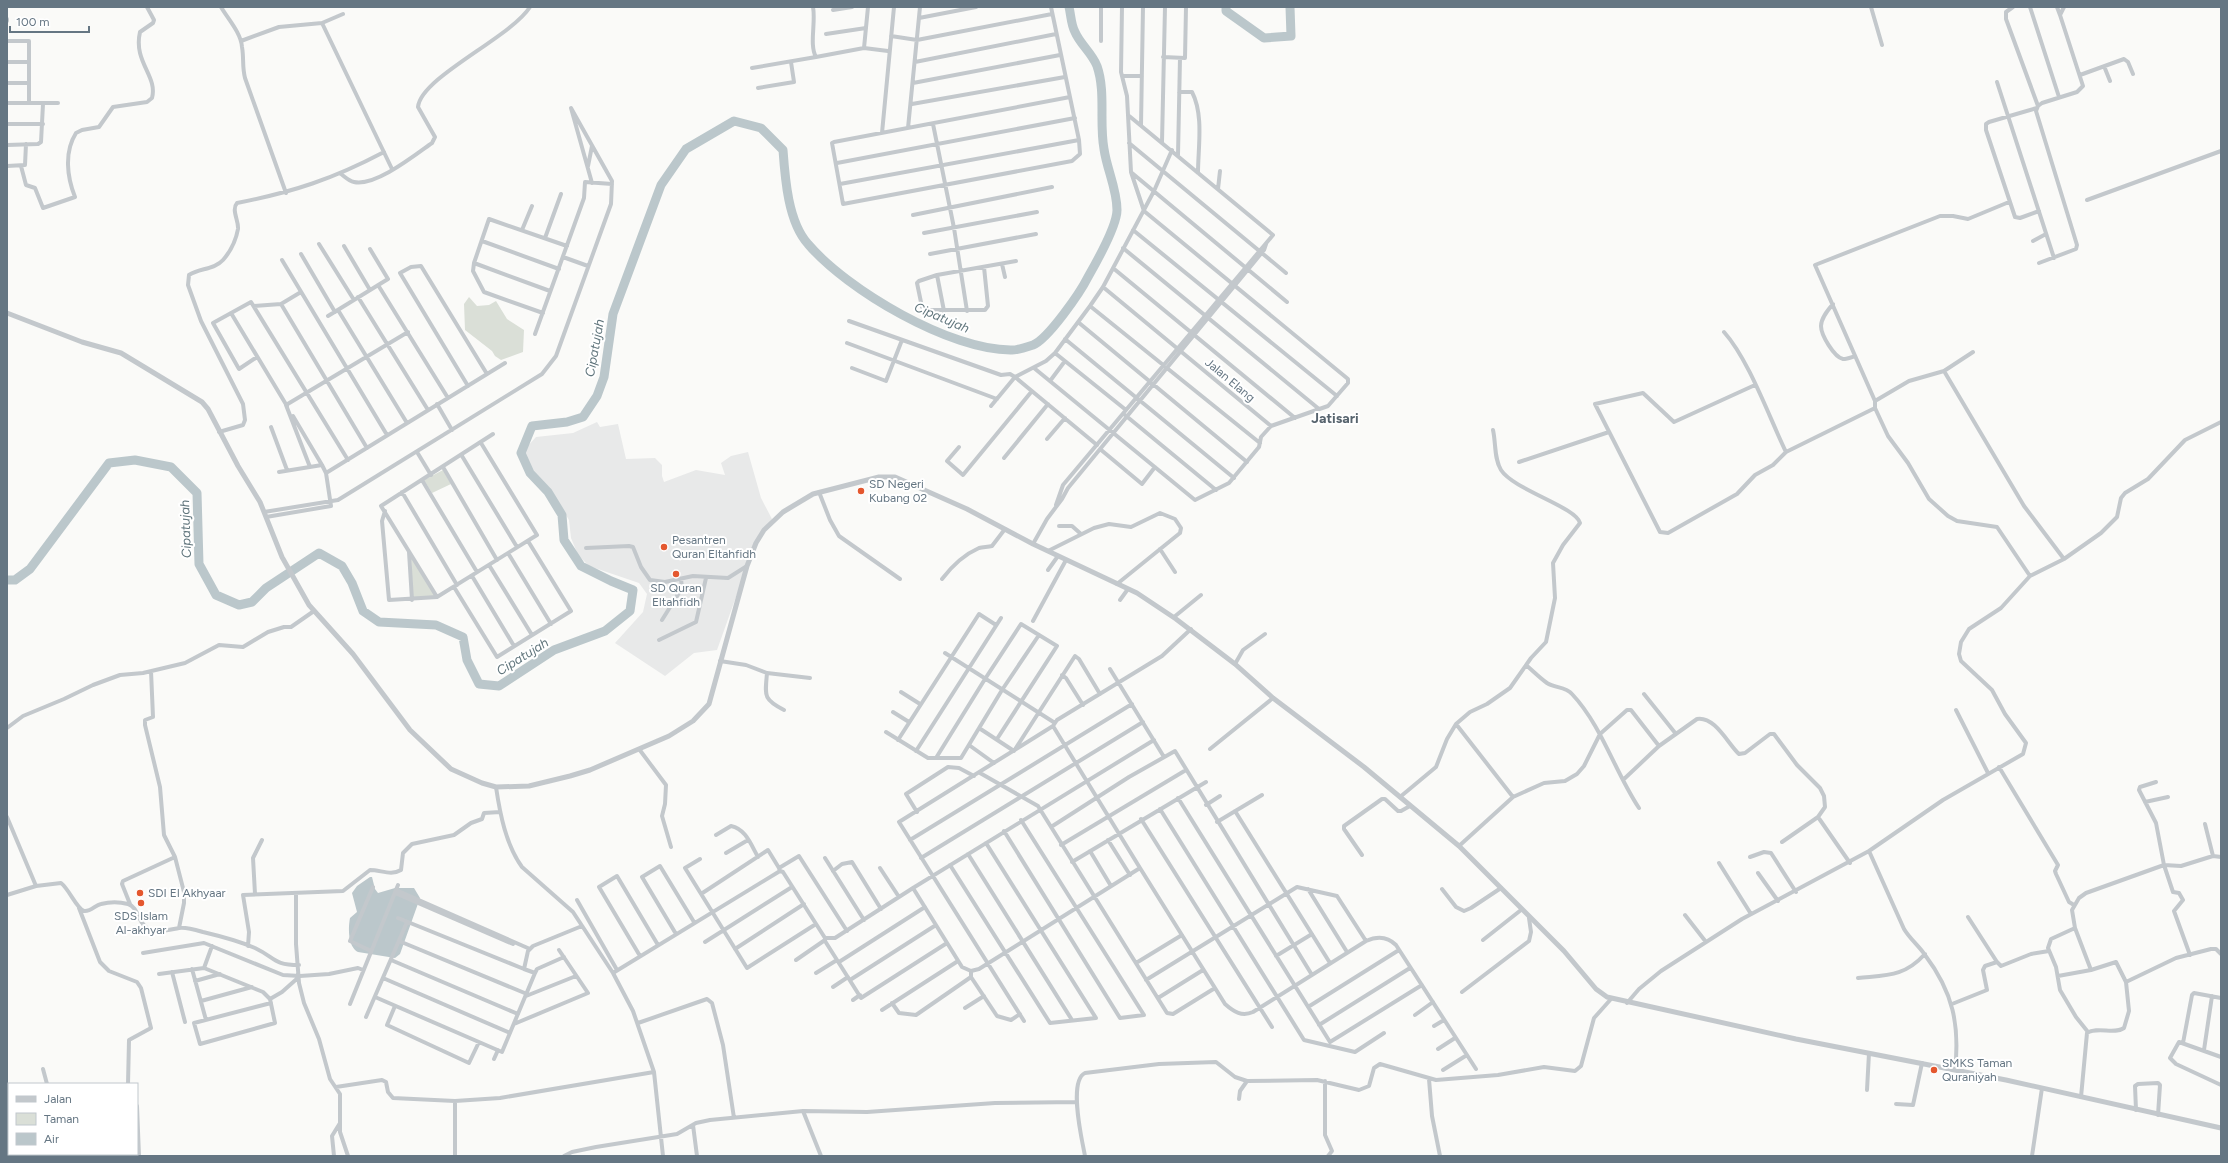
<svg xmlns="http://www.w3.org/2000/svg" width="2228" height="1163" font-family="Figtree,sans-serif">
<rect width="100%" height="100%" fill="#fafaf8"/>
<path fill="#e8e9e9" d="M 597,422 L 600,427 L 618,424 L 626,459 L 655,458 L 662,465 L 662,476 L 664,482 L 696,470 L 725,475 L 721,463 L 731,456 L 748,452 L 761,498 L 772,519 L 757,538 L 717,650 L 694,653 L 665,676 L 615,643 L 643,612 L 647,594 L 639,583 L 589,566 L 578,555 L 571,538 L 569,520 L 549,487 L 528,470 L 525,462 L 526,448 L 536,437 L 573,433 Z"/>
<path fill="#dadfd7" d="M 469,297 L 477,306 L 489,305 L 496,301 L 507,319 L 524,330 L 523,352 L 501,360 L 495,356 L 492,351 L 465,330 L 464,304 Z
M 443,470 L 451,484 L 432,493 L 424,480 Z
M 411,556 L 436,596 L 413,599 Z"/>
<path fill="#bbc7cb" d="M 370,877 L 372,877 L 375,889 L 378,893 L 395,888 L 414,888 L 420,898 L 400,954 L 395,958 L 358,952 C 348,947 348,928 350,918 L 357,912 L 352,893 L 357,886 Z"/>
<g fill="none" stroke-linecap="round" stroke-linejoin="round">
<path stroke="#bbc7cb" stroke-width="9" d="M 1226,7 L 1226,11 L 1264,38 L 1291,36 L 1290,7
M 7,580 L 15,580 L 30,569 L 109,463 L 135,460 L 171,467 L 197,493 L 199,564 L 216,595 L 239,605 L 252,602 L 266,588 L 319,553 L 342,566 L 352,583 L 363,611 L 379,622 L 436,625 L 463,637 L 467,660 L 479,684 L 499,686 L 554,650 L 605,631 L 630,611 L 633,590 L 611,581 L 581,566 L 564,540 L 562,515 L 548,492 L 530,473 L 521,453 L 532,426 L 567,422 L 583,417 L 597,396 L 604,377 L 613,314 L 661,185 L 686,149 L 734,121 L 761,128 L 783,150 C 785,178 788,222 808,244 C 847,290 951,351 1012,350 C 1018,350 1027,347 1033,345 C 1048,339 1080,293 1088,277 C 1096,263 1117,225 1117,210 C 1117,189 1107,170 1104,149 C 1099,122 1106,92 1097,66 C 1092,53 1080,44 1075,32 C 1071,25 1071,15 1069,7"/>
<path stroke="#c3c8cc" stroke-width="4" d="M 221,7 C 228,19 241,33 242,47 C 244,58 242,66 245,78 L 286,193
M 813,7 C 816,22 809,45 816,57 L 864,48 L 888,51
M 1051,7 L 1079,140 L 1080,154 L 1072,161 L 843,204 L 832,143 L 834,142 L 1070,97
M 1871,7 L 1882,45
M 2013,7 L 2006,12 L 2006,19 L 2038,106
M 2030,7 L 2059,97
M 2057,7 L 2060,15
M 833,10 L 852,7
M 919,18 L 976,7
M 7,19 L 7,21
M 322,23 L 392,169
M 826,34 L 866,28
M 891,36 L 917,40 L 1052,14
M 7,41 L 29,41 L 29,103
M 241,41 L 279,27 L 322,23 L 343,14
M 1101,41 L 1101,7
M 864,48 L 868,7
M 1163,57 L 1185,58 L 1186,7
M 7,62 L 29,62
M 915,62 L 1056,34
M 2104,66 L 2110,81
M 752,68 L 816,57
M 2080,75 L 2124,59 L 2128,62 L 2133,74
M 1122,76 L 1142,76
M 1997,82 L 2054,258
M 7,83 L 29,83
M 913,83 L 1060,55
M 758,88 L 794,82 L 791,62
M 1179,92 L 1192,92 C 1204,115 1198,148 1198,173
M 7,103 L 58,103
M 912,104 L 1065,77
M 2037,108 L 1989,122 L 1986,124 L 1986,130 L 2015,217 L 2020,218 L 2039,211
M 7,124 L 43,124
M 933,124 L 954,228 L 967,311
M 1141,125 L 1143,7
M 908,128 L 920,7
M 882,133 L 894,7
M 1162,142 L 1165,7
M 1129,143 L 1286,273
M 7,145 L 38,144 L 41,142 L 43,104
M 1178,155 L 1180,58
M 837,163 L 1075,118
M 7,166 L 25,165 L 26,144
M 21,166 L 26,185 L 35,188 L 43,208 L 75,197 C 67,177 64,152 76,133 L 82,130 L 99,127 L 113,107 L 147,102 L 152,98 C 158,76 133,62 140,32 L 153,23 L 154,20 L 147,7
M 588,166 L 592,146
M 1132,173 L 1287,302
M 341,174 C 345,177 349,181 354,182 C 375,187 415,155 432,143 L 435,137 L 418,107 C 421,77 510,38 530,7
M 840,184 L 1079,140
M 1218,189 L 1220,171
M 2087,200 L 2221,151
M 2009,202 L 1968,219 L 1953,216 L 1940,216 L 1815,265 L 1875,401 L 1875,408 L 1888,436 L 1908,463 L 1929,499 L 1948,516 L 1957,521 L 1997,527 L 2030,576
M 913,215 L 1052,187
M 522,230 L 532,206
M 1133,230 L 1337,396
M 924,233 L 1037,212
M 545,238 L 561,194
M 482,241 L 559,269
M 2033,241 L 2046,234
M 319,244 L 354,300
M 344,246 L 370,290
M 1123,248 L 1319,409
M 301,254 L 335,312
M 930,254 L 1036,234
M 563,257 L 588,266
M 282,260 L 387,435
M 474,263 L 550,291
M 2039,263 L 2076,249 L 2077,245 L 2036,111 L 2038,106 L 2042,103 L 2077,92 L 2083,86 L 2060,15 L 2064,7
M 1002,264 L 1005,277
M 1113,268 L 1295,418
M 937,275 L 919,281 L 917,283 L 922,307 L 924,310 L 985,310 L 988,306 L 984,267
M 378,285 L 448,398
M 1103,287 L 1271,426
M 358,297 L 428,410
M 281,304 L 367,448
M 1833,304 C 1828,310 1821,318 1821,326 C 1821,335 1834,357 1843,359 C 1847,359 1852,357 1855,356
M 254,306 L 281,304 L 301,292
M 1090,306 L 1260,443
M 338,310 L 407,423
M 944,311 L 937,275 L 1016,261
M 231,313 L 287,406
M 543,313 L 484,292 L 473,271 L 474,263 L 489,219 L 567,246
M 328,316 L 388,279 L 370,249
M 849,321 L 1001,375 L 1010,374 L 1015,377 L 1097,445
M 1078,322 L 1247,462
M 1724,332 C 1749,360 1769,417 1786,452
M 535,334 L 584,198 L 585,182 L 612,184
M 1065,339 L 1234,478
M 847,343 L 997,399
M 1055,353 L 1126,410
M 257,357 L 239,369 L 213,323 L 251,302 L 348,460
M 852,368 L 886,381 L 902,340
M 1034,368 L 1195,500 L 1229,483 L 1259,447 L 1261,437 L 1271,426 L 1328,406 L 1348,383 L 1348,379 L 1144,211 L 1131,172 L 1127,96 L 1121,72 L 1122,7
M 1944,371 L 2024,506 L 2064,559
M 1050,381 L 1065,361
M 1755,385 L 1674,422 L 1643,393 L 1595,404 L 1660,532 L 1668,533 L 1737,494 L 1755,475 L 1773,465 L 1786,452 L 1875,408
M 468,386 L 400,273 L 411,267 L 421,266 L 487,374
M 1875,401 L 1909,381 L 1944,371 L 1973,352
M 437,404 L 452,430
M 991,406 L 1015,377 L 1046,361 L 1055,353 L 1090,306 L 1103,287 L 1154,191 L 1172,150
M 1125,415 L 1216,490
M 293,416 L 322,465
M 271,427 L 287,470
M 219,432 L 243,425 L 245,420 L 243,404 L 201,321 L 188,285 L 189,275 C 199,268 214,270 223,260 C 230,252 236,240 238,229 C 239,221 231,210 237,203 C 293,192 333,179 384,152
M 1047,439 L 1065,418
M 959,447 L 947,461 L 963,475 L 1032,391
M 1100,449 L 1142,484 L 1155,467
M 417,452 L 431,475
M 462,456 L 517,547
M 1004,458 L 1048,404
M 1519,462 L 1609,432
M 310,467 L 286,405 L 408,332
M 443,467 L 497,560
M 326,473 L 505,363
M 422,480 L 477,572
M 402,492 L 457,585
M 819,492 L 830,520 L 839,536 L 900,579
M 1056,505 L 1063,485 L 1273,235 L 1128,115
M 385,511 L 382,521 L 389,600 L 437,597 L 537,535 L 481,443
M 264,512 L 338,500 L 542,374 L 556,356 L 611,204 L 612,181 L 571,108 L 592,183
M 266,517 L 331,506 L 326,473 L 322,465 L 279,472
M 1059,526 L 1072,526 L 1081,534
M 1033,544 L 1047,519 L 1062,499 L 1068,488 L 1264,250 L 1266,244
M 586,548 L 629,546 L 633,547 L 641,567 L 650,580 L 665,582 L 693,576 L 728,578 L 747,566
M 1160,549 L 1175,572
M 1048,551 L 1094,528 L 1109,524 L 1131,527 L 1160,513 L 1175,519 L 1181,528 L 1180,533 L 1117,584
M 409,552 L 412,600
M 508,553 L 551,624
M 489,565 L 532,635
M 1048,570 L 1058,556
M 472,576 L 514,646
M 942,579 C 952,566 963,555 979,548 C 983,547 988,547 992,546 L 1005,529
M 454,587 L 497,657 L 571,611 L 528,541
M 437,597 L 381,506 L 493,434
M 1120,600 L 1128,589
M 1174,617 L 1201,595
M 662,620 L 682,588 L 681,579
M 1033,621 L 1066,560
M 659,640 L 696,622 L 706,578
M 945,653 L 1055,723
M 720,661 L 746,665 L 767,673 C 765,696 763,699 784,710
M 1235,664 L 1243,650 L 1265,634
M 1526,665 C 1533,671 1540,678 1547,683 C 1555,688 1566,687 1572,694 C 1602,726 1615,772 1639,808
M 1110,669 L 1164,757
M 151,671 L 153,717 L 145,720 L 145,725 L 160,787 L 164,835 L 175,857 L 184,892 L 184,903 L 179,928
M 767,673 L 810,678
M 1062,675 L 1066,678 L 1083,705
M 901,692 L 920,704
M 1644,694 L 1676,734
M 1956,710 L 1988,773
M 893,712 L 909,722
M 1456,724 L 1513,797
M 7,728 L 23,716 L 64,699 L 93,685 L 120,675 L 143,673 L 185,663 L 219,645 L 243,647 L 268,632 L 284,627 L 291,627 L 314,611
M 979,728 L 1014,751 L 1075,656 L 1079,659 L 1100,694
M 886,732 L 928,758 L 961,758 L 1002,690 L 1039,635
M 898,740 L 979,614 L 996,625
M 969,745 L 994,763
M 639,749 L 666,785 L 665,804 L 662,816 L 671,847
M 1210,749 L 1273,698
M 916,751 L 1001,618
M 936,758 L 985,679 L 1021,624 L 1057,646 L 997,739
M 1999,767 L 2058,865 L 2055,871 L 2056,874 L 2069,902 L 2074,905
M 980,773 L 1038,806 L 1167,1013 L 1173,1014 L 1215,988
M 1623,780 L 1659,746 L 1697,719 C 1715,716 1728,744 1739,754 L 1745,753 L 1770,734 L 1774,734 L 1797,765 L 1820,788 L 1824,796 L 1825,807 L 1818,817 L 1850,863
M 2156,782 L 2140,787 L 2139,790 L 2156,823 L 2164,865
M 496,787 C 500,814 506,845 522,867 L 573,912 L 613,973 L 633,1011 L 654,1072 L 663,1156
M 1400,797 L 1436,767 L 1447,739 L 1456,724 L 1470,712 L 1487,704 L 1510,688 L 1531,658 L 1546,642 L 1555,598 L 1553,563 L 1563,545 L 1580,523 C 1576,507 1514,490 1501,470 C 1494,459 1496,443 1493,430
M 1178,798 L 1330,1042 L 1422,985
M 2145,802 L 2168,797
M 1206,805 L 1220,796
M 1160,809 L 1304,1040 L 1355,1052 L 1384,1033
M 1235,811 L 1330,963
M 917,812 L 906,794 L 948,767 L 959,768 L 974,776
M 7,817 L 36,886
M 1141,819 L 1272,1027
M 1217,822 L 1262,795
M 2205,824 L 2213,856 L 2221,857
M 1051,827 L 1129,777 L 1175,751 L 1312,975
M 1004,831 L 1120,1018 L 1144,1015 L 1021,820
M 716,835 L 731,826 C 746,829 751,845 758,857
M 910,840 L 1132,704
M 1108,840 L 1130,875
M 1782,842 L 1818,817
M 1061,845 L 1186,770
M 1459,846 L 1513,797 L 1544,783 L 1565,781 L 1577,774 L 1584,766 L 1600,734 L 1627,710 L 1631,710 L 1659,746
M 1090,851 L 1111,886
M 1869,851 L 1904,929 C 1910,939 1919,946 1925,955 C 1953,992 1960,1025 1955,1070
M 726,853 L 748,840
M 968,854 L 1072,1020
M 1362,855 L 1344,829 L 1344,826 L 1382,799 L 1385,799 L 1398,811 L 1401,811 L 1410,806
M 1750,857 L 1764,852 L 1771,853 L 1796,892
M 825,858 L 864,920
M 921,858 L 1143,722
M 700,859 L 685,868 L 747,968 L 816,924
M 1072,862 L 1206,782
M 1719,863 L 1751,914
M 950,865 L 1050,1023 L 1096,1018 L 986,843
M 2164,865 L 2173,892 L 2179,893 L 2183,900 L 2174,911 L 2190,955
M 880,868 L 899,897
M 1140,868 L 1225,1004 C 1234,1012 1242,1017 1253,1012 L 1366,941 C 1377,936 1387,936 1396,945 L 1476,1069
M 780,871 L 779,868 L 799,856 L 847,931
M 833,871 L 842,864 L 852,862 L 881,909
M 1758,873 L 1778,901
M 913,888 L 1154,740
M 1308,889 L 1347,952
M 1442,889 L 1456,907 L 1464,911 L 1471,908 L 1501,888
M 396,890 L 530,949
M 296,893 L 296,944 L 299,983 L 304,1003 L 319,1039 L 330,1079 L 340,1094 L 340,1132 L 348,1156
M 395,893 L 513,944
M 255,894 L 253,858 L 262,840
M 701,894 L 768,850 L 779,868
M 7,895 L 36,886 L 61,883 C 69,889 77,909 84,911 C 91,912 95,905 101,904 C 109,902 120,902 128,904 C 139,907 138,925 149,929 C 159,933 168,930 179,928 C 186,927 196,930 203,932 C 220,936 239,941 255,948 C 276,958 273,965 299,965
M 577,900 L 617,970
M 130,904 L 122,884 L 123,881 L 175,857
M 79,908 L 100,962 L 109,971 L 137,982 L 141,988 L 151,1028 L 129,1040 L 128,1084
M 1685,915 L 1706,942
M 398,918 L 524,969
M 2075,928 L 2091,970
M 676,934 L 642,877 L 660,866 L 694,922
M 1483,940 L 1521,910
M 399,941 L 527,994
M 825,941 L 861,998 L 947,943
M 705,942 L 792,887
M 248,946 L 249,932 L 243,895 L 343,891 L 370,870 C 381,870 391,876 401,870 L 403,853 L 412,844 L 454,835 L 471,823 L 482,819 L 484,813 L 500,812
M 735,949 L 804,904
M 371,951 L 350,941 L 373,887
M 143,953 L 204,943 L 283,975 L 300,976
M 640,956 L 599,887 L 617,876 L 658,945
M 1276,956 L 1312,934
M 391,960 L 518,1014
M 796,960 L 825,940
M 839,962 L 925,907
M 1997,962 L 2001,966 L 2031,954 L 2049,951
M 1136,963 L 1182,935
M 204,968 L 212,946
M 192,969 L 206,1020
M 172,972 L 185,1022
M 535,973 L 537,969 L 564,957
M 613,973 L 780,871 L 783,872 L 825,938 L 835,938 L 913,888 L 962,967 L 971,971 L 979,969 L 1140,868 L 1053,726 L 1057,720 L 1162,656 L 1191,629
M 816,973 L 837,960
M 159,974 L 204,968 L 263,992 L 270,999 L 275,1023 L 200,1044 L 194,1023 L 271,1003
M 2058,976 L 2091,970 L 2116,962 L 2126,982
M 971,977 L 997,1016 L 1011,1020 L 1020,1014
M 383,978 L 510,1033
M 1858,978 C 1887,975 1904,977 1925,954
M 850,980 L 936,925
M 1146,980 L 1297,887 L 1337,896 L 1366,941
M 195,981 L 220,974
M 833,987 L 848,977
M 1462,992 L 1529,941 L 1531,932 L 1529,918
M 526,996 L 576,976
M 375,997 L 502,1052 L 535,973 L 524,969 L 528,951 L 533,946 L 582,926
M 1158,998 L 1203,970
M 270,999 L 282,992 L 300,976 L 329,974 L 358,968 L 363,970
M 853,1000 L 860,995
M 201,1001 L 252,987
M 892,1003 L 899,1013 L 916,1015 L 971,977 L 971,971
M 1627,1003 L 1639,989 L 1661,971 L 1742,919 L 1869,851 L 1943,800 L 2023,754 L 2026,743 L 2005,714 L 1992,690 L 1961,661 L 1959,654 L 1961,642 L 1969,629 L 2001,608 L 2030,576 L 2064,559 L 2101,533 L 2117,517 L 2121,498 L 2125,493 L 2148,479 L 2185,440 L 2221,422
M 350,1004 L 398,885
M 1952,1004 L 1987,990 L 1983,970 L 1985,966 L 1997,962 L 1968,917
M 395,1006 L 387,1025 L 469,1063 L 479,1042
M 1308,1007 L 1399,950
M 965,1008 L 984,996
M 882,1010 L 958,961
M 1415,1015 L 1433,1002
M 366,1017 L 407,922
M 1024,1021 L 899,822 L 1053,726
M 638,1023 L 707,999 L 712,1003 L 723,1045 L 734,1118
M 514,1024 L 588,993 L 559,950
M 1319,1025 L 1410,968
M 1434,1026 L 1444,1020
M 2088,1032 L 2076,1017 L 2060,990 L 2056,967 L 2048,948 L 2051,939 L 2075,928 L 2072,910 L 2079,898 L 2086,893 L 2164,865 L 2181,866 L 2213,856
M 2183,1043 L 2192,995 L 2194,993 L 2221,998
M 1438,1049 L 1455,1038
M 2204,1050 L 2212,996
M 2221,1057 L 2179,1042 L 2170,1058 L 2176,1064 L 2221,1085
M 494,1059 L 498,1050
M 43,1069 L 47,1084
M 1443,1070 L 1467,1055
M 1429,1079 L 1432,1116 L 1440,1156
M 1325,1081 L 1325,1135 L 1332,1151 L 1328,1156
M 336,1087 L 382,1080 L 386,1082 L 388,1092 L 393,1098 L 455,1101 L 500,1098 L 654,1072
M 1867,1090 L 1869,1053
M 2081,1097 L 2087,1033 C 2098,1026 2114,1035 2124,1028 L 2129,1011 L 2126,982 L 2176,958 L 2211,949 L 2216,949 L 2221,954
M 1239,1099 L 1240,1091 L 1247,1081
M 455,1101 L 455,1156
M 1896,1104 L 1913,1105 L 1922,1063
M 137,1106 L 139,1156
M 2136,1110 L 2135,1086 L 2138,1084 L 2158,1083 L 2160,1085 L 2158,1115
M 803,1111 L 821,1156
M 693,1125 L 697,1156
M 334,1156 L 332,1136 L 340,1123
M 564,1156 L 572,1152 L 596,1147 L 677,1134 L 696,1123 L 710,1120 L 803,1111 L 867,1112 L 995,1103 L 1077,1102
M 1085,1156 C 1082,1140 1068,1081 1085,1073 L 1159,1064 L 1216,1062 L 1235,1077 L 1247,1081 L 1317,1080 L 1359,1090 L 1369,1086 L 1374,1068 L 1380,1064 L 1436,1080 L 1498,1075 L 1544,1067 L 1575,1071 L 1581,1066 L 1594,1018 L 1611,999
M 2032,1156 L 2042,1088"/>
<path stroke="#c3c8cc" stroke-width="5" d="M 7,313 L 82,342 L 121,353 L 202,402 L 208,409 L 238,466 L 260,502 L 282,557 L 309,605 L 353,654 L 410,730 L 451,769 L 482,783 L 496,787 L 529,786 L 570,776 L 590,770 L 669,736 L 693,721 L 709,704 L 747,566 L 756,543 L 764,530 L 783,512 L 813,494 L 879,477 L 895,477 L 967,509 L 1033,544 L 1137,593 L 1176,619 L 1235,664 L 1273,698 L 1364,767 L 1459,846 L 1564,951 L 1596,989 L 1607,997 L 1796,1039 L 2006,1080 L 2221,1128"/>
</g>
<g fill="#e4572e" stroke="#fff" stroke-width="1.5">
<circle cx="861" cy="491" r="4"/>
<circle cx="664" cy="547" r="4"/>
<circle cx="676" cy="574" r="4"/>
<circle cx="140" cy="893" r="4"/>
<circle cx="141" cy="903" r="4"/>
<circle cx="1934" cy="1070" r="4"/>
</g>
<g text-anchor="middle" stroke-width="4" stroke-linejoin="round" paint-order="stroke">
<g font-size="12" fill="#657683" stroke="#fff">
<text transform="translate(1230 380) rotate(40)" y="4">Jalan Elang</text>
</g>
<g font-size="12" fill="#657683" stroke="#fff" text-anchor="start">
<text x="869" y="488">SD Negeri<tspan x="869" dy="14">Kubang 02</tspan></text>
<text x="672" y="544">Pesantren<tspan x="672" dy="14">Quran Eltahfidh</tspan></text>
<text x="676" y="592" text-anchor="middle">SD Quran<tspan x="676" dy="14">Eltahfidh</tspan></text>
<text x="148" y="897">SDI El Akhyaar</text>
<text x="141" y="920" text-anchor="middle">SDS Islam<tspan x="141" dy="14">Al-akhyar</tspan></text>
<text x="1942" y="1067">SMKS Taman<tspan x="1942" dy="14">Quraniyah</tspan></text>
</g>
<g font-size="13" font-style="italic" fill="#60757c" stroke="#fff">
<text transform="translate(942 317) rotate(23)" y="5">Cipatujah</text>
<text transform="translate(594 348) rotate(-80)" y="5">Cipatujah</text>
<text transform="translate(185 529) rotate(-92)" y="5">Cipatujah</text>
<text transform="translate(522 656) rotate(-32)" y="5">Cipatujah</text>
</g>
<g font-size="14" font-weight="bold" fill="#57646e" stroke="#fff">
<text x="1335" y="423">Jatisari</text>
</g>
</g>
<rect width="2228" height="1163" fill="none" stroke="#657683" stroke-width="16"/>
<rect x="8" y="1083" width="130" height="72" fill="#ffffff" stroke="#c1c8cd"/>
<rect x="16" y="1096" width="20" height="6" fill="#c3c8cc" stroke="#c1c8cd"/>
<text x="44" y="1103" font-size="12" fill="#657683">Jalan</text>
<rect x="16" y="1113" width="20" height="12" fill="#dadfd7" stroke="#c1c8cd"/>
<text x="44" y="1123" font-size="12" fill="#657683">Taman</text>
<rect x="16" y="1133" width="20" height="12" fill="#bbc7cb" stroke="#c1c8cd"/>
<text x="44" y="1143" font-size="12" fill="#657683">Air</text>
<path d="M10 26v6h79v-6" fill="none" stroke="#657683" stroke-width="2"/>
<text x="16" y="26" font-size="12" fill="#657683" stroke="#ffffff" stroke-width="3" paint-order="stroke">100 m</text>
</svg>
